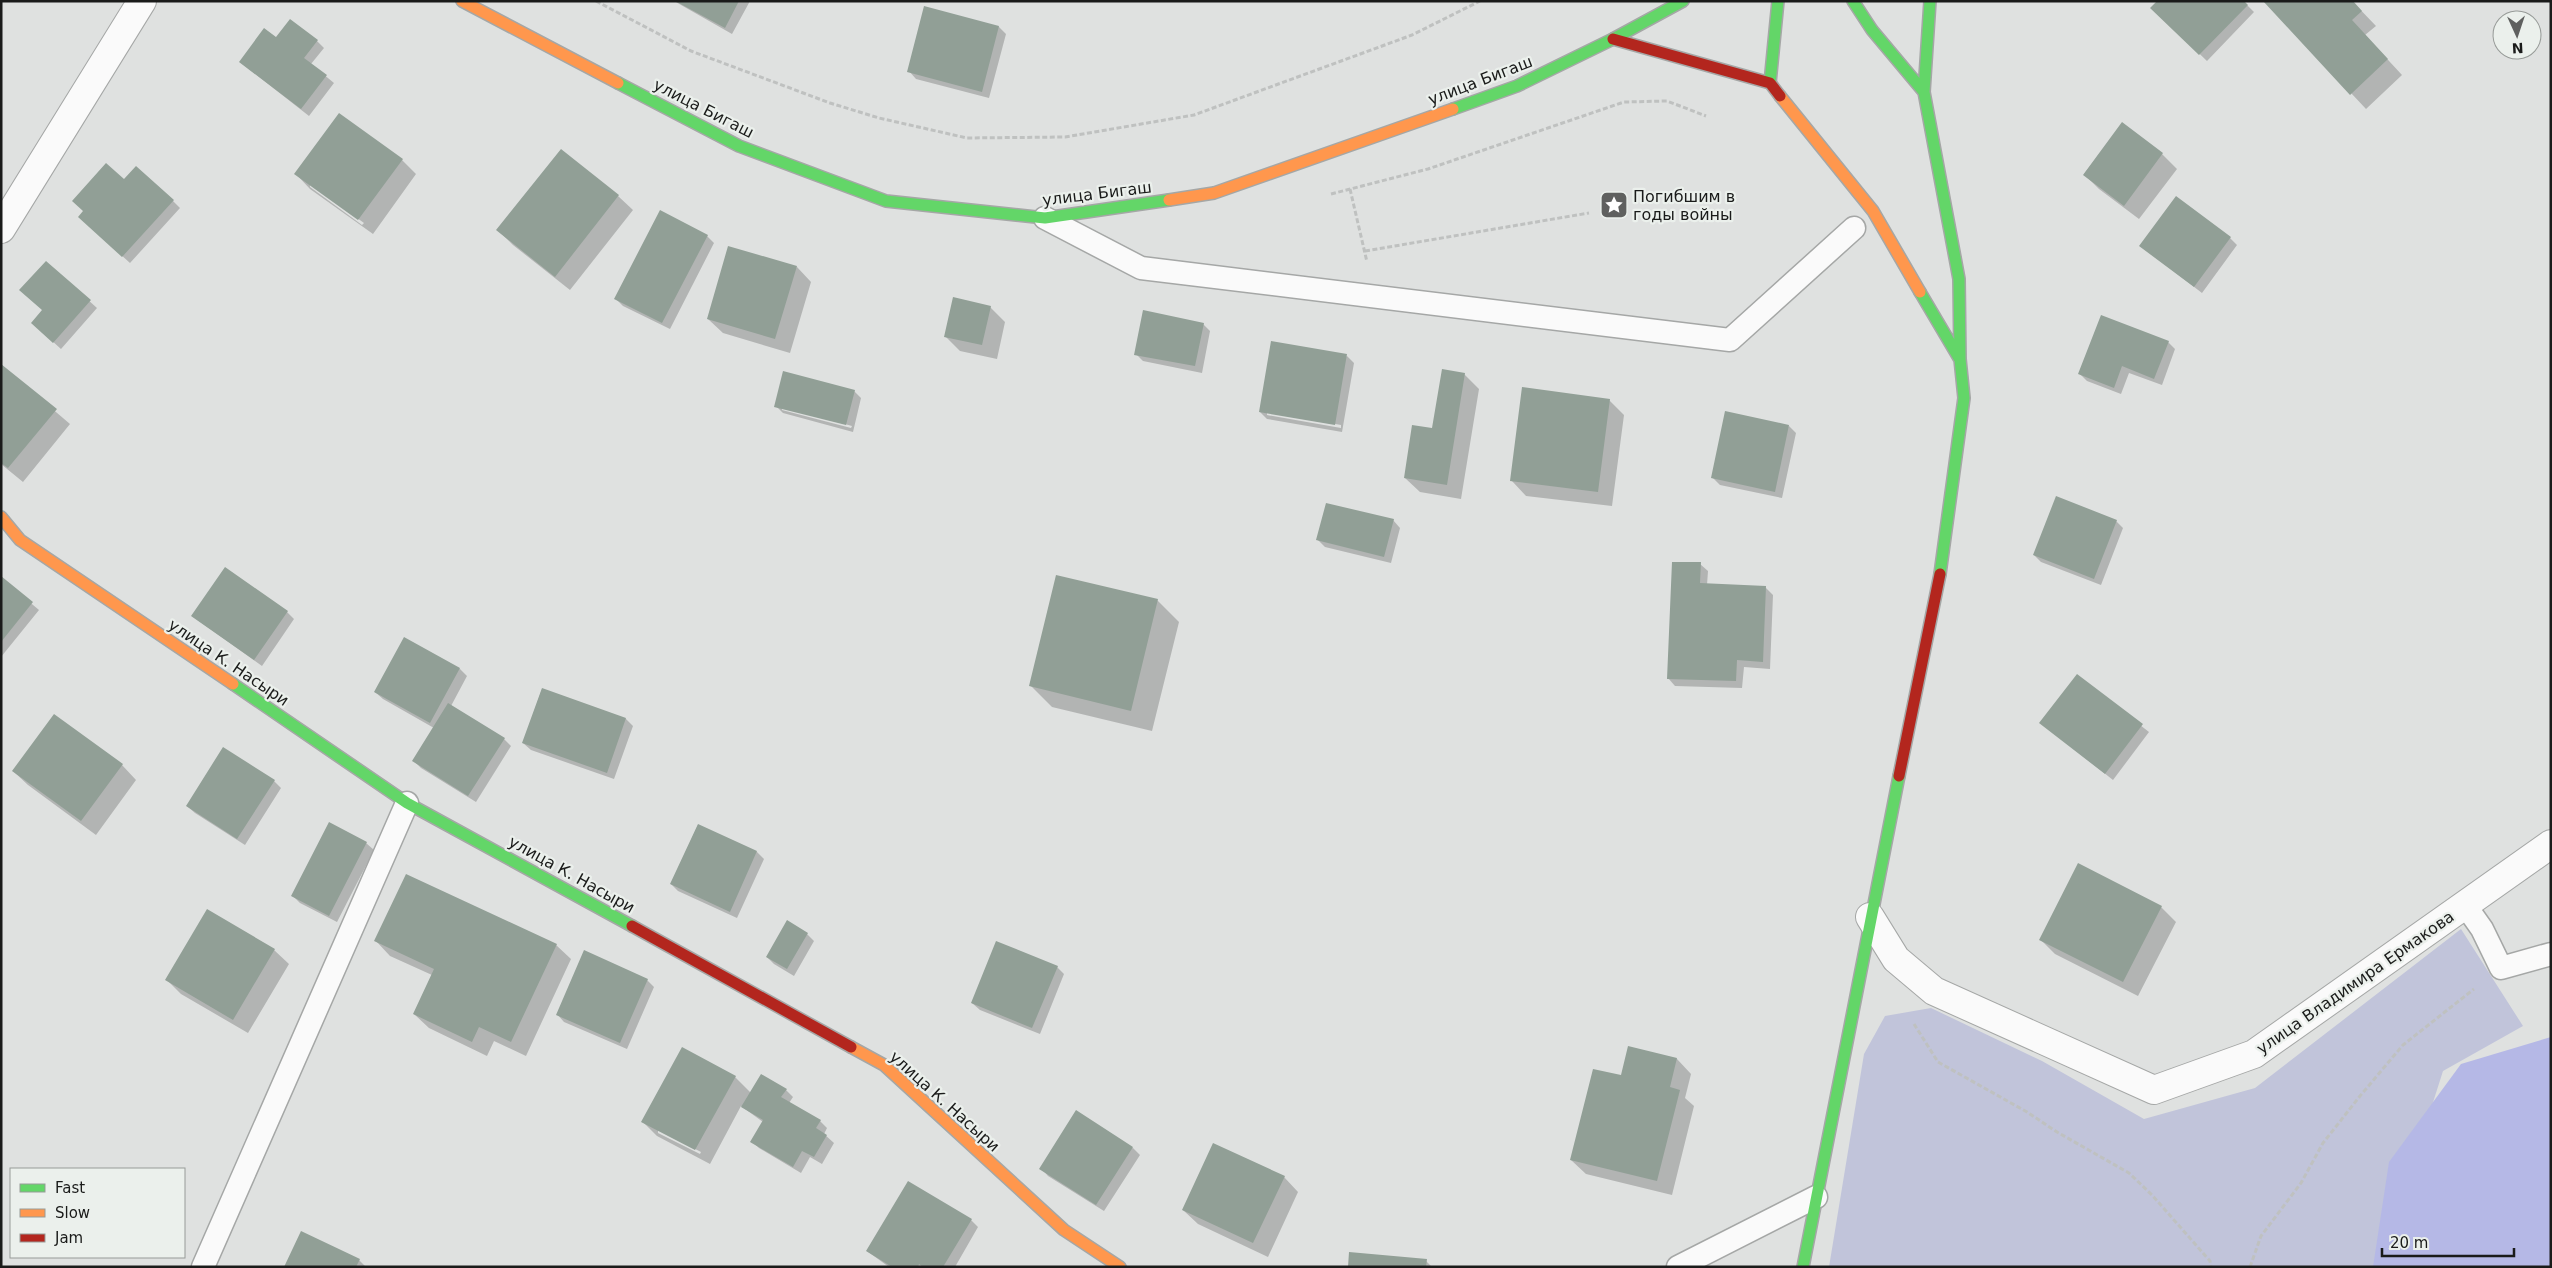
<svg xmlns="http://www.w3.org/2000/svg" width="2552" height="1268" font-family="'DejaVu Sans',sans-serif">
<rect width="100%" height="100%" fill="#dfe1e0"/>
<path fill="#c1c4da" d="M 2461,929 L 2523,1026 L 2443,1071 L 2405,1190 L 2398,1267 L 1829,1267 L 1864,1054 L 1885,1016 L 1931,1008 L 2042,1061 L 2144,1119 L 2255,1088 Z"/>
<path fill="#b5b8e6" d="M 2551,1037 L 2551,1267 L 2373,1267 L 2389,1162 L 2461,1064 Z"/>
<path fill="#0003" fill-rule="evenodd" d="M 674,1 L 750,1 L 732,34 Z
M 2243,1 L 2254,12 L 2207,61 L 2152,8 Z
M 2265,1 L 2352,1 L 2376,26 L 2365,35 L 2402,75 L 2366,109 Z
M 925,7 L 999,27 L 1006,34 L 989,98 L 916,79 L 909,71 Z
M 277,39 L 317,41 L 324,48 L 311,64 L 334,83 L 309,116 L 240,62 Z
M 2122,124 L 2162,154 L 2177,169 L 2139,219 L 2099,189 L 2084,174 Z
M 402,160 L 416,174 L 373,234 L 310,189 L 296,174 ZM 310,184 L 364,223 L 362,225 L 310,187 Z
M 124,180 L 173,201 L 180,208 L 130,263 L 87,224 Z
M 618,196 L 633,210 L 570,290 L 513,245 L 498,230 Z
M 707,236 L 714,243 L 670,329 L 623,306 L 616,299 Z
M 2230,238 L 2237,245 L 2202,293 L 2141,246 Z
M 46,262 L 97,308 L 61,349 L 40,330 L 44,311 Z
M 797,267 L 811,282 L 790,353 L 723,333 L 708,319 Z
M 990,307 L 1005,322 L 997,359 L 960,351 L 946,337 Z
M 1203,324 L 1210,331 L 1202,373 L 1143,361 L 1136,354 Z
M 2168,342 L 2175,349 L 2162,385 L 2129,373 L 2121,394 L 2087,381 L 2080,374 Z
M 1347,356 L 1354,363 L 1342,432 L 1267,419 L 1260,412 ZM 1267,412 L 1341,425 L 1341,428 L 1267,415 Z
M 1,365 L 70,424 L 23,482 L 1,464 Z
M 1464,374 L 1479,389 L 1461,499 L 1420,492 L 1405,478 Z
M 854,391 L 861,398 L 853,432 L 783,413 L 776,406 ZM 782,407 L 852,426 L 851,428 L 782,410 Z
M 1609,400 L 1624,415 L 1612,506 L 1526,496 L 1512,481 Z
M 1789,426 L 1796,433 L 1782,498 L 1720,485 L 1713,478 Z
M 1393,520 L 1400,528 L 1391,563 L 1325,547 L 1318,540 Z
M 2116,521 L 2123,528 L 2101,585 L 2041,562 L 2034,555 Z
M 1700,564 L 1708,571 L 1707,585 L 1766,588 L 1773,595 L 1770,669 L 1744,667 L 1742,688 L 1675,686 L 1668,678 Z
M 1,578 L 39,610 L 1,657 Z
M 1157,600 L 1179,622 L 1152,731 L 1052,707 L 1031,686 Z
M 287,612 L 294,619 L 262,666 L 192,616 Z
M 404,639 L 460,669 L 467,676 L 451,706 L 504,739 L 511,746 L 476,802 L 421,768 L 414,761 L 434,728 L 383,699 L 375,692 Z
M 2077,676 L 2149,732 L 2113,780 L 2041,723 Z
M 542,689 L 626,719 L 633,726 L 614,779 L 531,750 L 523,743 Z
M 122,765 L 136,780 L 96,835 L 28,785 L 13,771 Z
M 274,781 L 281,788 L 245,845 L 195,813 L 187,806 Z
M 698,825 L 757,852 L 764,859 L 737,918 L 678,891 L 671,884 Z
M 366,843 L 374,850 L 337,922 L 300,903 L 293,896 Z
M 2161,907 L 2176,922 L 2138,996 L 2055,954 L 2041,940 Z
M 807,934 L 814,941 L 794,976 L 774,964 L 767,957 Z
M 376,941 L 556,945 L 571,959 L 526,1056 L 494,1041 L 487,1056 L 429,1028 L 414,1014 L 432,975 L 390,956 Z
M 274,950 L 289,964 L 248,1033 L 181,994 L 167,980 Z
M 1057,967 L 1064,974 L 1040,1034 L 980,1010 L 972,1003 Z
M 647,980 L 654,987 L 627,1049 L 564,1022 L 557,1014 Z
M 1629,1047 L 1677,1059 L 1691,1074 L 1685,1098 L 1694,1106 L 1672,1195 L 1586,1174 L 1571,1160 L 1622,1077 Z
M 735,1077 L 751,1093 L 786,1090 L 793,1097 L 789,1103 L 820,1121 L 827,1128 L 824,1134 L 834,1143 L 822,1164 L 810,1157 L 801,1173 L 759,1148 L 752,1141 L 763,1122 L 741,1106 L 710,1164 L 657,1136 L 643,1122 ZM 658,1130 L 701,1152 L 700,1154 L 658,1133 Z
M 1133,1148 L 1140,1155 L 1104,1211 L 1048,1176 L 1041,1168 Z
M 1284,1177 L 1298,1192 L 1268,1257 L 1198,1224 L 1183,1210 Z
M 971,1220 L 978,1227 L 955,1267 L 889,1267 L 867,1251 Z
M 359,1260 L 366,1267 L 286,1267 Z
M 1426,1261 L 1432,1267 L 1350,1267 Z"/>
<path fill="#919f96" d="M 675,1 L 739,1 L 725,28 Z
M 2157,1 L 2244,1 L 2248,5 L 2199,55 L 2150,8 Z
M 2263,1 L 2353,1 L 2362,11 L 2352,20 L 2388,59 L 2350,95 Z
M 924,6 L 999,26 L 982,92 L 907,72 Z
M 290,19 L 318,40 L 304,58 L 327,75 L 301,109 L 239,62 L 264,28 L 276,37 Z
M 339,113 L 403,159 L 358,220 L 294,174 Z
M 2122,122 L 2163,153 L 2124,206 L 2083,175 Z
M 561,149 L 619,195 L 555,277 L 496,230 Z
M 106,163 L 124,179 L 136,166 L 174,200 L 122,257 L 78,217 L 83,211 L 72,201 Z
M 2176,196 L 2231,237 L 2194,287 L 2139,246 Z
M 660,210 L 708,235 L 662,323 L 614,299 Z
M 728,246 L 797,266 L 775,339 L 707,319 Z
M 46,261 L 91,300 L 53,343 L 31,323 L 42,310 L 19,290 Z
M 953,297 L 991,306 L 982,345 L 944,337 Z
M 1143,310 L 1204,323 L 1195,366 L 1134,355 Z
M 2101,315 L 2169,341 L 2154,379 L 2122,366 L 2114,388 L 2078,374 Z
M 1271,341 L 1347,354 L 1335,425 L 1259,412 Z
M 1,364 L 57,409 L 8,468 L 1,463 Z
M 1442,369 L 1465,373 L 1447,485 L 1404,478 L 1412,425 L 1432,428 Z
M 783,371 L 855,390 L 846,425 L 774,407 Z
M 1522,387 L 1610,399 L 1598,492 L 1510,481 Z
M 1725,411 L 1789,425 L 1775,492 L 1711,478 Z
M 2056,496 L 2117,520 L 2094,579 L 2033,555 Z
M 1326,503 L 1394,519 L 1384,557 L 1316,540 Z
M 1672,562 L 1701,562 L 1700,583 L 1766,586 L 1763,662 L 1737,660 L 1736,681 L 1667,679 Z
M 225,567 L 288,611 L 254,660 L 191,616 Z
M 1056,575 L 1158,599 L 1131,711 L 1029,686 Z
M 1,576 L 33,602 L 1,642 Z
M 404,637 L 460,668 L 430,723 L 374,692 Z
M 2077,674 L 2143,724 L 2105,774 L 2039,723 Z
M 542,688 L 626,718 L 607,773 L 522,743 Z
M 448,703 L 505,738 L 468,796 L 412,761 Z
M 54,714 L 123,764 L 81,821 L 12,771 Z
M 223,747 L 275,780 L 237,839 L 186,806 Z
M 329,822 L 367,842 L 329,916 L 291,896 Z
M 698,824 L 757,851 L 730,912 L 670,884 Z
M 2078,863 L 2162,906 L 2123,982 L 2039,940 Z
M 406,874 L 557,944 L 511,1042 L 479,1027 L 472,1042 L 413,1014 L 434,969 L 374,941 Z
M 207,909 L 275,949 L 233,1020 L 165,980 Z
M 787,920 L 808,933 L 787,969 L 766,957 Z
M 996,941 L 1058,966 L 1032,1028 L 971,1003 Z
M 584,950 L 648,979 L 620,1043 L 556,1015 Z
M 1628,1046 L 1677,1058 L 1670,1087 L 1680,1090 L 1657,1181 L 1570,1160 L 1593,1069 L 1621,1075 Z
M 682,1047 L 736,1076 L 695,1150 L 641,1122 Z
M 761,1074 L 787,1089 L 781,1097 L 821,1120 L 816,1128 L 827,1135 L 814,1157 L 802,1151 L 793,1167 L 750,1142 L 763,1120 L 741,1107 Z
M 1076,1110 L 1133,1147 L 1096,1205 L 1039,1169 Z
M 1213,1143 L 1285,1176 L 1253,1243 L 1182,1210 Z
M 908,1181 L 972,1219 L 943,1267 L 923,1267 L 919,1264 L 918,1267 L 892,1267 L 866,1251 Z
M 301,1231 L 360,1259 L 356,1267 L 284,1267 Z
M 1349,1252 L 1427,1259 L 1426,1267 L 1348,1267 Z"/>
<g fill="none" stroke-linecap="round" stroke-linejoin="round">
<defs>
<path id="lane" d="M 1045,218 L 1141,268 L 1730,340 L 1854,228
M 2465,905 L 2482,929 L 2501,968 L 2551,954
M 203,1267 L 407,803
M 1678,1267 L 1816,1197"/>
<path id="street" d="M 1,229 L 142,1
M 1870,917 L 1896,959 L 1934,991 L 2154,1090 L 2254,1054 L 2551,844"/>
<path id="fast" d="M 1853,1 L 1872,30 L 1924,92 L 1959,279 L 1960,359 L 1964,398 L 1940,574
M 618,83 L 739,146 L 886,201 L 1045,218 L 1169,200
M 1770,83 L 1778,1
M 1924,92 L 1930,1
M 1453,109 L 1517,86 L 1613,39 L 1683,1
M 1920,292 L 1959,358
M 233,684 L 407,803 L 632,926
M 1803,1267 L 1899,776"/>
<path id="slow" d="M 462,1 L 618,83
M 1780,96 L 1873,211 L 1920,292
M 1169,200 L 1214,193 L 1453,109
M 1,517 L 20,540 L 233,684
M 851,1047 L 884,1065 L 1064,1230 L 1120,1267"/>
<path id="jam" d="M 1613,39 L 1770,83 L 1780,96
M 1899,776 L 1940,574
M 632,926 L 851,1047"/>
</defs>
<use href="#lane" stroke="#a5a7a6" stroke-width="25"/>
<use href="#street" stroke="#a5a7a6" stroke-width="30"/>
<use href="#fast" stroke="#a5a7a6" stroke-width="14"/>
<use href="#slow" stroke="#a5a7a6" stroke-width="14"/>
<use href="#jam" stroke="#a5a7a6" stroke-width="14"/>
<path stroke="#bfc1c0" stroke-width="3" stroke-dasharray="5 2.5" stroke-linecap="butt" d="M 596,1 L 691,51 L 830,103 L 879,118 L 967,138 L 1065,137 L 1194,115 L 1412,35 L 1480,1
M 1350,189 L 1367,262
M 1331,194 L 1428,169 L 1624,102 L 1667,101 L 1706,116
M 1365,251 L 1589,213
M 1914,1024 L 1938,1062 L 2027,1112 L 2057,1132 L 2129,1173 L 2152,1195 L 2210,1261 L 2211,1267
M 2250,1267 L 2261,1236 L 2301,1183 L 2323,1143 L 2360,1096 L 2403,1045 L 2474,989"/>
<use href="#lane" stroke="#fafafa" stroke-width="22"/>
<use href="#street" stroke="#fafafa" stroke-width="28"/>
<use href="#fast" stroke="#63d668" stroke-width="11"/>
<use href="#slow" stroke="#ff974d" stroke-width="11"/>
<use href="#jam" stroke="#b3261e" stroke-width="11"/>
</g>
<defs>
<symbol id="sight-square" viewBox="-11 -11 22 22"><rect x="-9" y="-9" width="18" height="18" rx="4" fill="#5f605f" stroke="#ebf0ec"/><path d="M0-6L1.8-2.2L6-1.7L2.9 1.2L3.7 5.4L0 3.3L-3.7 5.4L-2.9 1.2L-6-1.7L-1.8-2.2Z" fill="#fff"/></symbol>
</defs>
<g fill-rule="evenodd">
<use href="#sight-square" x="1598" y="189" width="32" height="32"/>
</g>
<g text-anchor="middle" stroke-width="4.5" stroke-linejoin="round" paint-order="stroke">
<g font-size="16" fill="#1a1b1a" stroke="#ebf0ec">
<text transform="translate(1480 80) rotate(-21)" y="6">улица Бигаш</text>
<text transform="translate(704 108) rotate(27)" y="6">улица Бигаш</text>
<text transform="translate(1097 193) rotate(-7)" y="6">улица Бигаш</text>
<text transform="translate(229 662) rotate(34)" y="6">улица К. Насыри</text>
<text transform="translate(572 874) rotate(29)" y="6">улица К. Насыри</text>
<text transform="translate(2355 982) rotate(-35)" y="6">улица Владимира Ермакова</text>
<text transform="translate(945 1101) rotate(42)" y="6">улица К. Насыри</text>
</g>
<g font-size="16" fill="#1a1b1a" stroke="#ebf0ec" text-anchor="start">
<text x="1633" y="202">Погибшим в<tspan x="1633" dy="18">годы войны</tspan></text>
</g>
</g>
<rect width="2552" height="1268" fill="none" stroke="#1a1b1a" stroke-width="5"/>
<rect x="10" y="1168" width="175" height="90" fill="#ebf0ec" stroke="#979b98"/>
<rect x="20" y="1184" width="25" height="8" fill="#63d668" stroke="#979b98"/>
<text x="55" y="1193" font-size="15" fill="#1a1b1a">Fast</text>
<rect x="20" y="1209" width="25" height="8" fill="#ff974d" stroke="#979b98"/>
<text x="55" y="1218" font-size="15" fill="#1a1b1a">Slow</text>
<rect x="20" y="1234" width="25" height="8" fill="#b3261e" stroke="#979b98"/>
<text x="55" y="1243" font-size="15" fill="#1a1b1a">Jam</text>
<g transform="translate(2517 35) rotate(177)"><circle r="24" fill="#ebf0ec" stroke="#979b98"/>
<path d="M0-4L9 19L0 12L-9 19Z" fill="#5f605f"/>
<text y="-8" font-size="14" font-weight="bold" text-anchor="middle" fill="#1a1b1a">N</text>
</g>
<path d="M2382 1248v8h132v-8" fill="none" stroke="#1a1b1a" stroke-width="2.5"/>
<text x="2390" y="1248" font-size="15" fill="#1a1b1a" stroke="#ebf0ec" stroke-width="4" paint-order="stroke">20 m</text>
</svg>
